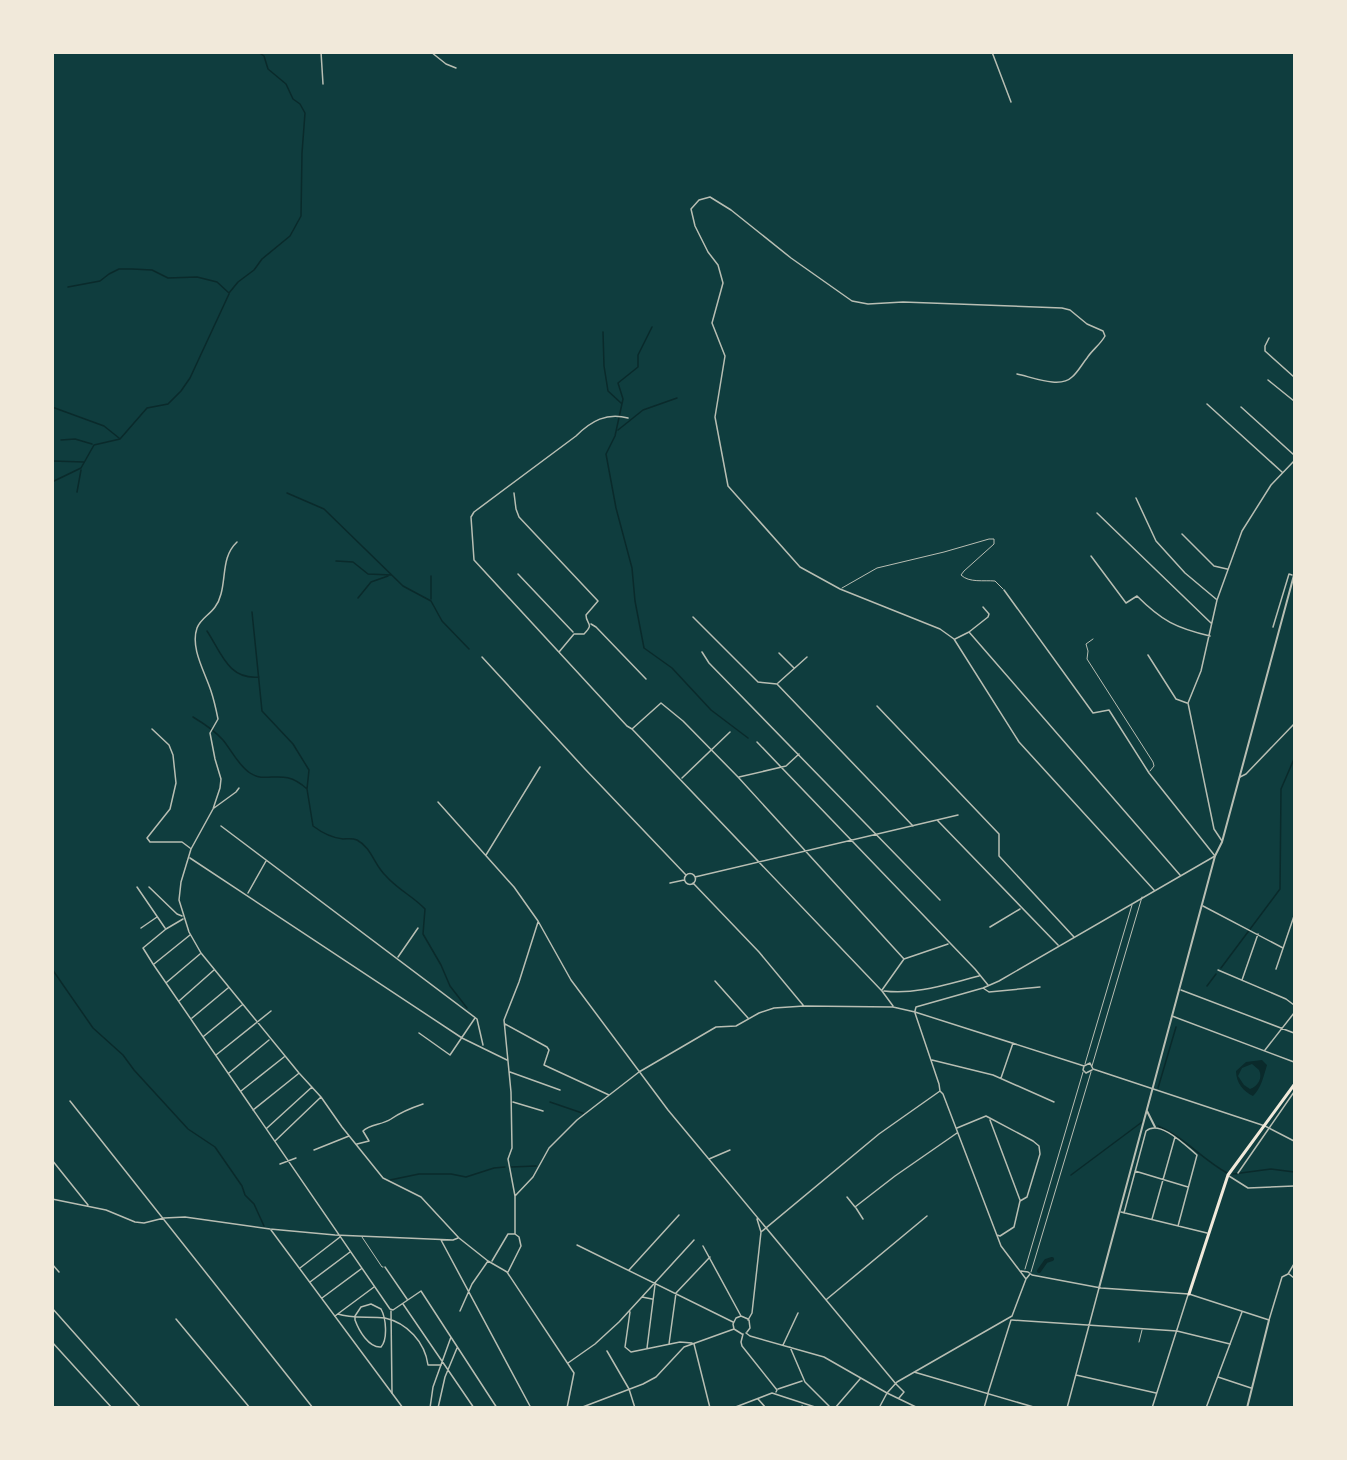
<svg xmlns="http://www.w3.org/2000/svg" width="1347" height="1460" font-family="'PT Sans Narrow',sans-serif">
<rect width="100%" height="100%" fill="#0f3d3e"/>
<path fill="#0a2a2b" fill-rule="evenodd" d="M 1262,1060 L 1267,1065 C 1264,1075 1261,1089 1253,1096 C 1244,1092 1236,1083 1236,1071 L 1246,1062 ZM 1252,1064 L 1259,1070 C 1263,1078 1258,1086 1250,1089 L 1244,1085 L 1238,1076 L 1242,1068 Z"/>
<g fill="none" stroke-linecap="round" stroke-linejoin="round">
<path stroke="#0a2a2b" stroke-width="1.5" d="M 68,287 L 100,281 L 109,274 L 119,269 L 132,269 L 152,270 L 168,278 L 197,277 L 217,282 L 229,293 L 238,282 L 254,270 L 262,259 L 290,236 L 301,216 L 302,153 L 305,113 L 300,104 L 293,99 L 286,84 L 268,69 L 264,56 L 258,52
M 652,327 L 638,355 L 638,367 L 618,383 L 623,399 L 615,436 L 606,454 L 616,508 L 632,568 L 635,601 L 644,648 L 672,668 L 711,710 L 748,738
M 603,332 L 604,366 L 608,391 L 621,403
M 52,407 L 104,426 L 119,438
M 618,430 L 643,410 L 677,398
M 61,440 L 75,439 L 92,444
M 52,461 L 84,462
M 52,482 L 81,468 L 94,445 L 120,439 L 147,408 L 168,404 L 181,391 L 190,378 L 229,294
M 77,492 L 81,470
M 287,493 L 324,509 L 403,586 L 431,601 L 442,621 L 469,649
M 336,561 L 353,562 L 368,574 L 391,575
M 358,598 L 371,582 L 388,576
M 431,599 L 431,576
M 252,612 L 262,711 L 293,744 L 309,770 L 307,789 L 313,826 C 321,832 333,838 343,839 C 348,839 352,838 357,840 C 372,848 374,865 386,876 C 397,889 414,897 425,909 L 423,934 L 441,965 L 450,986 L 467,1008
M 207,631 C 221,652 228,680 259,677
M 193,717 C 203,723 214,730 223,740 C 232,751 238,765 250,773 C 268,785 282,766 307,789
M 1221,968 L 1280,889 L 1281,789 L 1294,759
M 52,969 L 93,1028 L 123,1055 L 134,1070 L 188,1129 L 215,1147 L 242,1186 L 245,1195 L 254,1204 L 264,1226
M 1207,986 L 1216,974
M 1158,1088 L 1176,1027
M 550,1102 L 585,1114
M 1158,1126 C 1184,1137 1202,1159 1227,1173
M 511,1167 L 536,1166
M 1233,1174 L 1271,1169 L 1294,1172
M 1071,1175 L 1142,1122
M 390,1180 L 419,1174 L 451,1174 L 466,1177 L 494,1168 L 505,1167"/>
<path stroke="#0a2a2b" stroke-width="4" d="M 1039,1271 L 1046,1261 L 1052,1259"/>
<path stroke="#b8beb3" stroke-width="1" d="M 842,588 L 877,568 L 944,552 L 989,539 L 994,539 L 994,544 L 964,571 L 961,575 C 969,583 984,580 995,581 L 1003,589
M 1093,639 L 1086,644 L 1088,651 L 1087,659 L 1153,762 L 1154,766 L 1150,771
M 1085,1064 L 1132,905
M 1092,1066 L 1142,897
M 362,1237 L 382,1267 L 383,1267
M 1025,1269 L 1083,1072
M 1031,1272 L 1091,1072
M 1139,1342 L 1142,1330"/>
<path stroke="#b8beb3" stroke-width="1.5" d="M 1238,1173 L 1294,1092
M 310,1282 L 350,1252
M 371,1304 L 381,1309 C 386,1318 388,1339 381,1347 C 369,1348 359,1331 355,1320 L 355,1316 L 361,1307 Z
M 391,1311 L 392,1393
M 338,1314 C 351,1319 370,1316 385,1318 C 407,1323 425,1342 428,1365 L 441,1365
M 335,1316 L 374,1287
M 1218,1377 L 1251,1388
M 896,1384 L 904,1392 L 899,1398
M 778,1389 L 802,1381
M 801,1408 L 802,1406
M 879,1408 L 887,1393 L 918,1408
M 984,1408 L 988,1394
M 1206,1408 L 1242,1312"/>
<path stroke="#b8beb3" stroke-width="1.5" d="M 321,52 L 323,84
M 431,52 L 446,64 L 456,68
M 992,52 L 1011,102
M 1269,338 L 1265,346 L 1265,351 L 1294,377
M 1017,374 C 1032,377 1060,389 1072,377 C 1078,372 1082,364 1087,358 C 1092,350 1100,345 1105,336 L 1103,331 L 1087,324 L 1070,310 L 1062,308 L 903,302 L 868,304 L 852,301 L 791,258 L 731,210 L 710,197 L 699,200 L 691,209 L 695,226 L 708,252 L 718,265 L 723,283 L 712,323 L 725,356 L 715,417 L 728,486 L 800,567 L 840,589 L 940,629 L 954,639 L 1019,742 L 1154,890
M 1268,380 L 1294,401
M 1207,404 L 1282,472
M 1241,407 L 1294,455
M 628,418 C 607,412 591,421 576,436 L 474,512 L 471,517 L 474,560 L 627,726 L 632,729 L 882,991 L 893,1006
M 514,493 L 516,509 L 519,517 L 598,601 L 586,615 C 586,625 595,623 584,634 L 574,634 L 559,652
M 1136,498 L 1156,541 L 1185,573 L 1216,599
M 1097,513 L 1211,623
M 1182,534 L 1214,566 L 1227,569
M 237,542 C 222,556 226,576 221,594 C 216,614 202,615 197,628 C 190,648 205,672 211,691 C 214,700 216,709 218,719 L 210,733 L 215,759 L 221,779 L 220,788 L 213,809 L 191,849 L 181,882 L 179,900 L 189,932 L 201,953 L 299,1073 L 321,1097 L 342,1127 L 383,1178 L 421,1197 L 459,1238 L 488,1261 L 507,1272 L 574,1373 L 567,1408
M 1091,556 L 1126,603 L 1137,596 C 1162,621 1176,628 1210,636
M 518,574 L 573,632
M 693,617 L 758,682 L 777,684 L 913,826
M 591,624 L 596,627 L 646,679
M 1273,627 L 1289,574 L 1292,575
M 969,632 L 1180,875
M 955,639 L 969,632 L 988,617 L 989,614 L 983,607
M 702,652 L 709,663 L 940,900
M 779,653 L 794,668
M 1148,655 L 1176,699 L 1187,703
M 482,657 L 585,769 L 686,875
M 778,683 L 807,657
M 877,706 L 999,834 L 999,856 L 1074,937
M 152,729 L 169,745 L 173,755 L 176,783 L 170,809 L 147,838 L 150,842 L 182,842 L 190,848
M 632,729 L 661,703 L 683,721 L 738,777 L 904,959
M 757,742 L 975,969 L 988,985
M 739,777 L 786,766 L 799,754
M 1240,777 L 1246,774 L 1294,724
M 682,778 L 730,732
M 438,802 L 514,887 L 538,921 L 571,980 L 668,1110 L 896,1384
M 214,808 L 236,792 L 239,788
M 938,821 L 1058,945
M 221,826 L 477,1019 L 483,1045
M 1222,841 L 1214,829 L 1188,703 L 1201,671 L 1217,600 L 1242,531 L 1271,485 L 1294,461
M 486,855 L 540,767
M 190,858 L 462,1038 L 507,1060
M684.5 879a5.5 5.5 0 1 1 11 0a5.5 5.5 0 1 1-11 0Z
M 695,877 L 958,815
M 670,883 L 684,880
M 693,883 L 759,952 L 803,1005
M 137,887 L 165,928
M 149,887 L 177,914 L 182,916
M 248,893 L 266,861
M 1203,906 L 1283,948
M 183,919 L 166,929 L 143,948 L 153,964 L 390,1309 L 393,1310 L 421,1291 L 497,1408
M 990,927 L 1020,909
M 141,928 L 157,917
M 398,957 L 418,928
M 154,964 L 190,935
M 1276,969 L 1294,916
M 1218,970 L 1286,999 L 1294,1005
M 1242,980 L 1258,934
M 715,981 L 748,1018
M 167,982 L 200,954
M 983,988 L 989,992 L 1040,987
M 882,990 L 904,959 L 948,944
M 1181,990 L 1294,1033
M 884,991 C 916,995 947,984 979,976
M 179,1001 L 214,970
M 915,1011 L 916,1007 L 983,988 L 999,981 L 1215,856 L 1149,773 L 1109,710 L 1093,713 L 1004,590
M 915,1013 L 939,1084 L 940,1091 L 943,1094 L 1001,1246 L 1026,1279
M 1172,1016 L 1294,1062
M 192,1018 L 228,988
M 505,1024 L 547,1047 L 549,1050 L 544,1065 L 609,1095
M 419,1033 L 450,1055 L 475,1018
M 204,1036 L 242,1005
M 1265,1050 L 1294,1013
M 216,1055 L 271,1011
M 932,1060 L 993,1075 L 1054,1102
M 1084,1066 L 1083,1070 L 1086,1073 L 1092,1070
M 510,1072 L 560,1090
M 229,1073 L 269,1040
M 1001,1078 L 1013,1043
M 241,1091 L 284,1057
M 70,1101 L 313,1408
M 513,1102 L 543,1111
M 253,1110 L 298,1074
M 990,1120 L 1020,1200
M 267,1128 L 312,1087
M 957,1128 L 986,1116 L 1033,1141 L 1039,1146 L 1040,1154 L 1027,1197 L 1020,1201 L 1014,1227 L 1000,1236 L 997,1235
M 275,1141 L 321,1097
M 357,1144 L 369,1141 L 363,1131 C 370,1124 382,1125 391,1119 C 401,1112 411,1108 423,1104
M 314,1150 L 349,1136
M 709,1159 L 730,1150
M 52,1160 L 88,1205
M 280,1164 L 296,1158
M 1135,1171 L 1188,1187
M 1229,1176 L 1248,1188 L 1294,1186
M 515,1196 L 533,1177 L 549,1148 L 577,1120 L 639,1072 L 716,1027 L 736,1026 L 759,1013 L 774,1008 L 804,1006 L 893,1007 L 915,1012 L 1084,1066 L 1090,1063 L 1093,1069 L 1265,1126 L 1294,1141
M 847,1197 L 855,1207 L 895,1176 L 957,1133
M 52,1199 L 106,1210 L 135,1222 L 144,1223 L 164,1218 L 185,1217 L 270,1229 L 335,1235 L 453,1240 L 458,1238
M 856,1208 L 863,1219
M 1121,1212 L 1207,1233
M 1124,1213 L 1146,1131 C 1160,1119 1186,1146 1197,1155 L 1178,1226
M 757,1219 L 761,1232
M 1152,1219 L 1175,1137
M 271,1230 L 403,1408
M 441,1240 L 531,1408
M 577,1245 L 733,1322
M 703,1246 L 741,1316
M 492,1261 L 508,1234 L 514,1234
M 52,1264 L 59,1272
M 385,1267 L 407,1299
M 300,1268 L 340,1237
M 629,1270 L 679,1215
M 1021,1271 L 1028,1272 L 1032,1275 L 1101,1288 L 1189,1294 L 1269,1320 L 1282,1277 L 1288,1274 L 1294,1264
M 508,1272 L 521,1246 L 519,1237 L 515,1234 L 515,1196 L 508,1159 L 512,1148 L 511,1092 L 504,1020 L 519,982 L 538,922
M 1289,1274 L 1294,1278
M 642,1297 L 652,1299
M 322,1298 L 361,1269
M 827,1299 L 927,1216
M 403,1304 L 474,1408
M 52,1308 L 141,1408
M 460,1311 L 472,1284 L 488,1261
M 630,1312 L 625,1347 L 631,1352 L 680,1342 L 692,1343
M 1012,1316 L 1026,1279 L 1030,1274
M 176,1319 L 250,1408
M 748,1320 L 752,1313 L 761,1232 L 879,1134 L 940,1091
M 1012,1320 L 1177,1331 L 1230,1344
M 734,1329 L 733,1324 L 736,1318 L 741,1316 L 748,1319
M 734,1329 L 742,1334
M 747,1332 L 750,1328 L 749,1320
M 746,1333 L 750,1336 L 824,1357 L 887,1393 L 897,1382 L 1012,1316
M 743,1334 L 741,1342 L 742,1346 L 777,1390 L 776,1392
M 52,1342 L 112,1408
M 669,1344 L 676,1293 L 710,1257
M 694,1344 L 710,1408
M 783,1345 L 798,1313
M 790,1347 L 805,1382 L 831,1408
M 647,1348 L 655,1285
M 607,1351 L 629,1389 L 635,1408
M 568,1363 L 595,1344 L 619,1322 L 694,1240
M 914,1372 L 1037,1408
M 1076,1375 L 1156,1393
M 988,1393 L 1011,1320
M 758,1399 L 766,1408
M 430,1408 L 433,1387 L 451,1337
M 438,1408 L 445,1377 L 457,1348
M 580,1408 L 643,1384 L 656,1377 L 684,1347 L 734,1329
M 733,1408 L 772,1393 L 818,1408
M 835,1408 L 860,1379
M 1067,1408 L 1099,1288
M 1152,1408 L 1188,1295"/>
<path stroke="#b8beb3" stroke-width="2" d="M 1147,1111 L 1155,1127
M 1099,1288 L 1215,856 L 1222,842 L 1294,575
M 1247,1408 L 1269,1320"/>
<path stroke="#f1e9da" stroke-width="3" d="M 1189,1294 L 1228,1175 L 1294,1085"/>
</g>
<rect width="1347" height="1460" fill="none" stroke="#f1e9da" stroke-width="108"/>
</svg>
